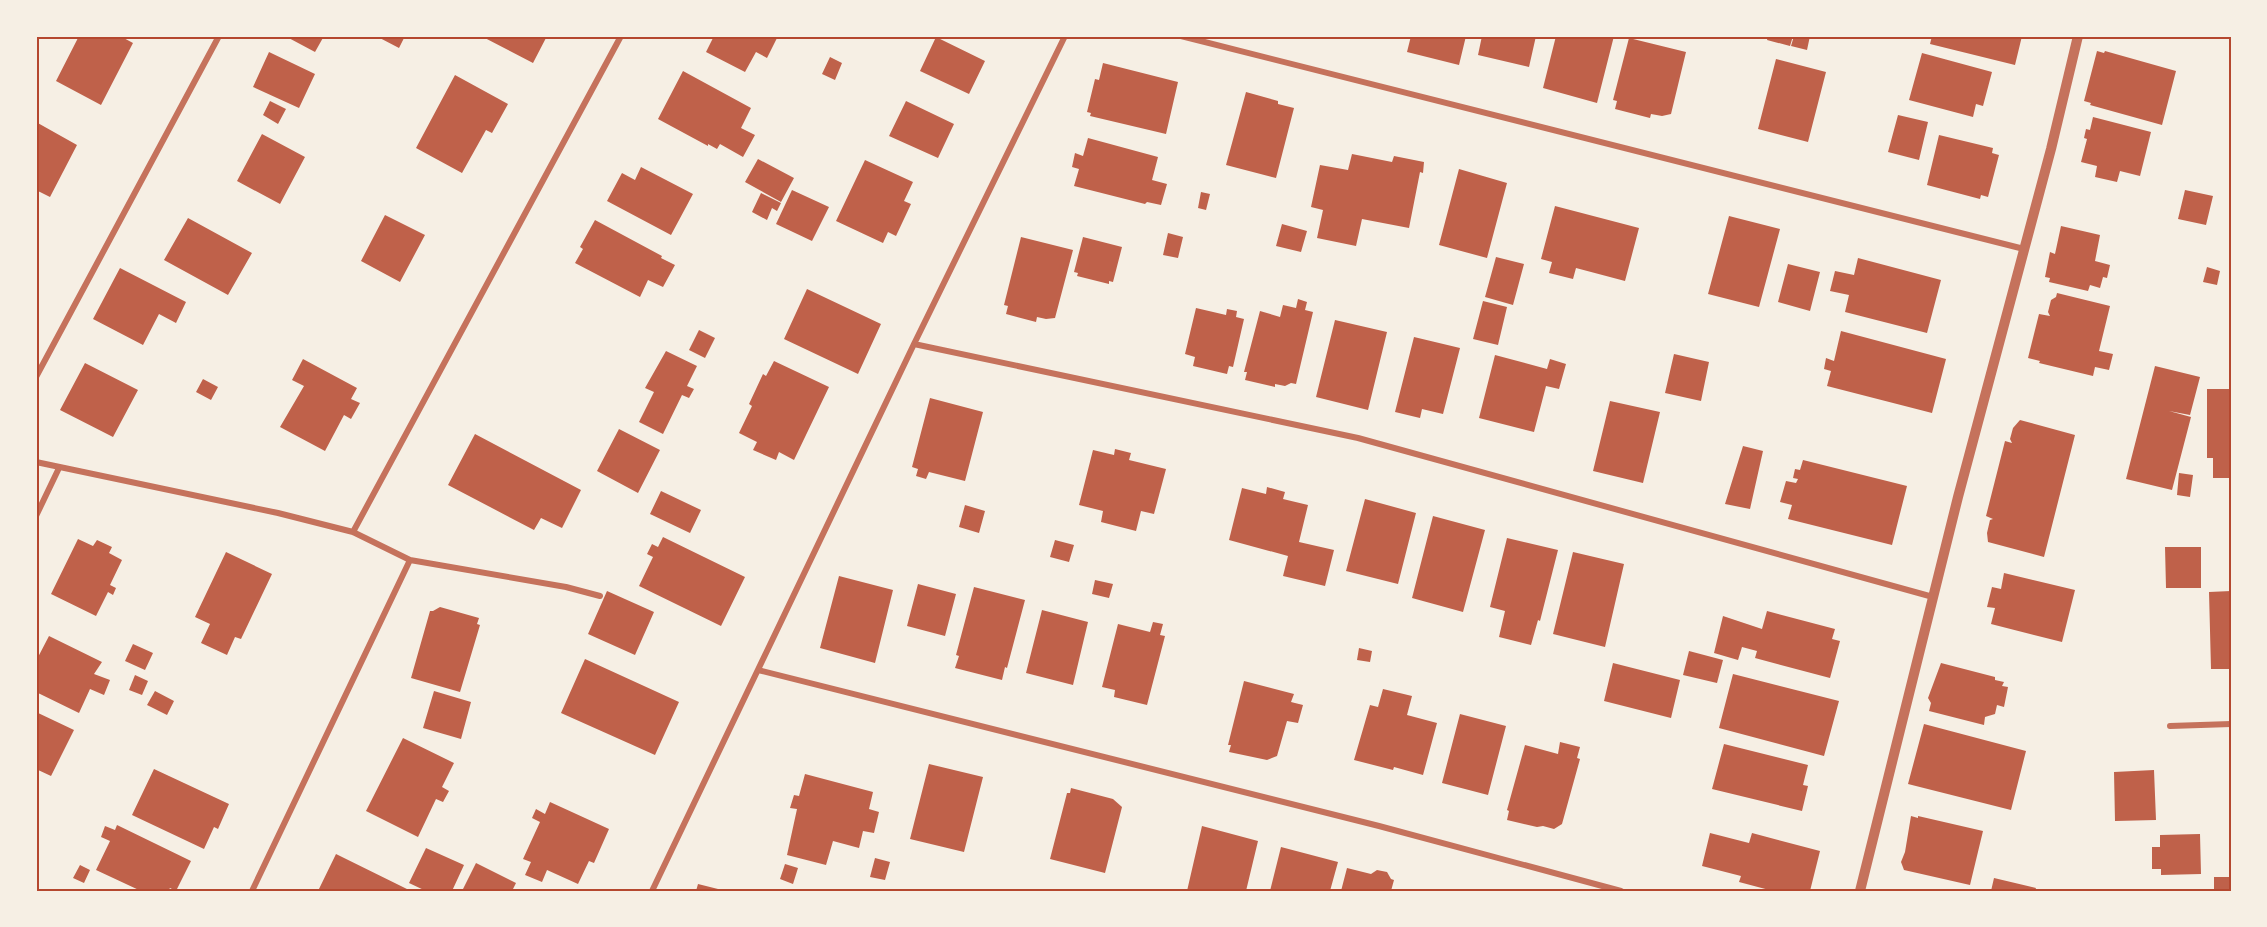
<svg xmlns="http://www.w3.org/2000/svg" width="2267" height="927" font-family="'Playfair Display',serif">
<rect width="100%" height="100%" fill="#f6efe4"/>
<path fill="#bf614a" d="M 79,36 L 120,36 L 133,43 L 101,105 L 56,81 Z
M 285,36 L 324,36 L 315,52 Z
M 376,36 L 405,36 L 399,48 Z
M 481,36 L 547,36 L 533,63 Z
M 714,36 L 778,36 L 767,58 L 756,52 L 745,72 L 706,52 Z
M 1411,36 L 1466,36 L 1459,65 L 1407,52 Z
M 1482,36 L 1536,36 L 1529,67 L 1478,55 Z
M 1556,36 L 1614,36 L 1597,103 L 1543,88 Z
M 1768,36 L 1793,36 L 1790,46 L 1767,40 Z
M 1794,36 L 1810,36 L 1807,50 L 1791,46 Z
M 1932,36 L 2022,36 L 2015,65 L 1930,44 Z
M 936,37 L 985,61 L 969,94 L 920,71 Z
M 1629,38 L 1686,52 L 1671,114 L 1662,116 L 1651,114 L 1650,118 L 1615,109 L 1617,101 L 1613,100 Z
M 2097,51 L 2104,53 L 2105,51 L 2176,71 L 2162,125 L 2090,105 L 2091,103 L 2084,101 Z
M 269,52 L 315,74 L 299,108 L 253,87 Z
M 1922,53 L 1992,72 L 1983,106 L 1976,104 L 1973,117 L 1909,100 Z
M 830,57 L 842,63 L 835,80 L 822,74 Z
M 1776,59 L 1826,72 L 1808,142 L 1758,129 Z
M 1103,63 L 1178,82 L 1166,134 L 1090,116 L 1091,113 L 1087,112 L 1095,79 L 1099,80 Z
M 683,71 L 751,108 L 741,128 L 755,135 L 743,157 L 720,144 L 717,149 L 708,144 L 708,146 L 658,119 Z
M 455,75 L 508,104 L 492,133 L 486,130 L 462,173 L 416,148 Z
M 1246,92 L 1278,101 L 1278,104 L 1294,108 L 1276,178 L 1226,165 Z
M 270,101 L 286,109 L 278,124 L 263,115 Z
M 906,101 L 954,124 L 938,158 L 889,136 Z
M 1898,115 L 1928,122 L 1919,160 L 1888,152 Z
M 2093,117 L 2151,132 L 2140,176 L 2120,171 L 2117,182 L 2095,177 L 2097,166 L 2081,162 L 2087,139 L 2084,138 L 2086,129 L 2090,130 Z
M 36,122 L 77,145 L 50,197 L 36,190 Z
M 262,134 L 305,157 L 280,204 L 237,181 Z
M 1939,135 L 1993,148 L 1992,153 L 1999,155 L 1988,197 L 1981,195 L 1980,199 L 1927,185 Z
M 1088,138 L 1158,157 L 1152,180 L 1167,184 L 1161,205 L 1147,202 L 1145,204 L 1074,186 L 1079,169 L 1072,167 L 1075,153 L 1083,156 Z
M 1352,154 L 1392,162 L 1394,156 L 1424,162 L 1423,173 L 1420,172 L 1409,228 L 1362,219 L 1356,246 L 1317,238 L 1323,210 L 1311,207 L 1320,165 L 1348,170 Z
M 758,159 L 794,178 L 781,202 L 745,182 Z
M 865,160 L 913,182 L 904,201 L 911,204 L 896,236 L 888,232 L 883,243 L 836,221 Z
M 641,167 L 693,194 L 671,235 L 607,201 L 622,173 L 635,180 Z
M 1459,169 L 1507,183 L 1487,258 L 1439,245 Z
M 792,190 L 829,207 L 812,241 L 776,224 Z
M 2185,190 L 2213,196 L 2206,225 L 2178,219 Z
M 1201,192 L 1210,194 L 1206,210 L 1198,208 Z
M 761,193 L 781,203 L 777,211 L 772,208 L 767,220 L 752,212 Z
M 1555,206 L 1639,228 L 1625,281 L 1576,268 L 1573,279 L 1549,273 L 1552,262 L 1541,259 Z
M 385,215 L 425,235 L 400,282 L 361,261 Z
M 1729,216 L 1780,229 L 1759,307 L 1708,294 Z
M 188,218 L 252,253 L 228,295 L 164,260 Z
M 595,220 L 662,256 L 661,258 L 675,265 L 663,287 L 648,280 L 640,297 L 575,263 L 583,249 L 580,247 Z
M 1282,224 L 1307,231 L 1301,252 L 1276,246 Z
M 2061,226 L 2100,235 L 2095,261 L 2110,265 L 2107,278 L 2103,277 L 2100,288 L 2090,285 L 2088,291 L 2049,282 L 2050,278 L 2045,277 L 2050,252 L 2055,254 Z
M 1168,233 L 1183,237 L 1178,258 L 1163,255 Z
M 1021,237 L 1073,250 L 1055,318 L 1046,319 L 1037,317 L 1036,322 L 1006,314 L 1008,306 L 1004,305 Z
M 1083,237 L 1122,247 L 1113,282 L 1109,281 L 1109,284 L 1077,276 L 1078,273 L 1074,272 Z
M 1496,257 L 1524,264 L 1513,305 L 1485,297 Z
M 1858,258 L 1941,280 L 1927,333 L 1845,312 L 1849,295 L 1830,291 L 1835,271 L 1854,275 Z
M 1788,264 L 1820,272 L 1810,311 L 1778,302 Z
M 2207,267 L 2220,271 L 2217,285 L 2203,282 Z
M 120,268 L 186,302 L 176,323 L 159,314 L 143,345 L 93,319 Z
M 807,289 L 881,324 L 858,374 L 784,339 Z
M 2057,293 L 2110,306 L 2099,351 L 2113,354 L 2109,370 L 2095,367 L 2093,376 L 2039,363 L 2040,361 L 2028,358 L 2039,314 L 2050,316 L 2048,312 L 2051,300 L 2056,297 Z
M 1298,299 L 1307,302 L 1305,310 L 1313,312 L 1296,384 L 1291,383 L 1285,386 L 1275,384 L 1275,387 L 1245,380 L 1247,372 L 1244,372 L 1260,311 L 1280,317 L 1283,305 L 1296,308 Z
M 1483,301 L 1507,307 L 1498,345 L 1473,339 Z
M 1196,308 L 1226,315 L 1227,309 L 1237,311 L 1236,317 L 1244,319 L 1233,367 L 1229,366 L 1227,374 L 1193,366 L 1195,357 L 1185,354 Z
M 1335,320 L 1387,332 L 1368,410 L 1316,397 Z
M 699,330 L 715,338 L 705,358 L 689,350 Z
M 1841,331 L 1946,359 L 1932,413 L 1827,386 L 1831,371 L 1824,369 L 1826,358 L 1834,361 Z
M 1414,337 L 1460,348 L 1443,414 L 1422,409 L 1420,418 L 1395,412 Z
M 666,351 L 697,366 L 687,386 L 694,389 L 689,398 L 682,395 L 663,434 L 639,422 L 654,392 L 645,388 Z
M 1674,354 L 1709,362 L 1701,401 L 1665,393 Z
M 1495,355 L 1547,369 L 1550,359 L 1566,364 L 1559,389 L 1546,386 L 1534,432 L 1479,418 Z
M 303,359 L 357,388 L 351,399 L 360,403 L 351,419 L 344,415 L 325,451 L 280,427 L 304,386 L 292,380 Z
M 774,361 L 829,387 L 794,460 L 779,452 L 776,460 L 753,450 L 757,442 L 739,433 L 752,406 L 749,404 L 763,374 L 766,376 Z
M 85,363 L 138,390 L 113,437 L 60,410 Z
M 2155,366 L 2200,377 L 2190,415 L 2169,411 L 2191,417 L 2172,490 L 2126,479 Z
M 203,379 L 218,387 L 211,400 L 196,392 Z
M 2207,389 L 2231,389 L 2231,478 L 2213,478 L 2213,458 L 2207,458 Z
M 930,398 L 983,412 L 965,481 L 929,472 L 926,479 L 916,476 L 918,469 L 912,467 Z
M 1610,401 L 1660,412 L 1643,483 L 1593,471 Z
M 2020,420 L 2075,435 L 2044,557 L 1988,542 L 1987,533 L 1990,520 L 1993,519 L 1986,516 L 2005,441 L 2012,443 L 2010,439 L 2013,428 Z
M 619,429 L 660,450 L 638,493 L 597,471 Z
M 475,434 L 581,490 L 562,528 L 541,518 L 534,530 L 448,485 Z
M 1743,446 L 1763,451 L 1750,509 L 1725,504 Z
M 1115,449 L 1131,453 L 1129,460 L 1166,469 L 1154,514 L 1141,511 L 1136,531 L 1101,522 L 1103,511 L 1079,505 L 1093,450 L 1114,455 Z
M 1803,460 L 1907,486 L 1892,545 L 1788,519 L 1792,505 L 1780,502 L 1786,481 L 1796,483 L 1798,479 L 1793,478 L 1795,469 L 1800,470 Z
M 2179,473 L 2193,475 L 2190,497 L 2177,495 Z
M 1267,487 L 1285,492 L 1283,499 L 1308,505 L 1299,542 L 1334,550 L 1325,586 L 1283,576 L 1288,556 L 1229,540 L 1242,488 L 1266,494 Z
M 661,491 L 701,510 L 690,533 L 650,514 Z
M 1365,499 L 1416,513 L 1398,584 L 1346,571 Z
M 965,505 L 985,511 L 979,533 L 959,527 Z
M 1433,516 L 1485,530 L 1463,612 L 1412,598 Z
M 663,537 L 745,577 L 721,626 L 639,586 L 653,557 L 647,554 L 652,544 L 658,547 Z
M 1507,538 L 1558,550 L 1540,621 L 1538,620 L 1531,645 L 1499,637 L 1505,611 L 1490,607 Z
M 78,539 L 93,546 L 97,540 L 112,547 L 109,553 L 122,560 L 110,585 L 116,588 L 113,595 L 108,592 L 96,616 L 51,594 Z
M 1055,540 L 1074,545 L 1069,562 L 1050,557 Z
M 2165,547 L 2201,547 L 2201,588 L 2166,588 Z
M 226,552 L 272,574 L 241,639 L 235,637 L 227,655 L 201,643 L 210,624 L 195,617 Z
M 1573,552 L 1624,564 L 1605,647 L 1553,634 Z
M 2004,573 L 2075,590 L 2062,642 L 1991,624 L 1995,608 L 1987,607 L 1992,587 L 2001,589 Z
M 839,576 L 893,590 L 875,663 L 820,648 Z
M 1095,580 L 1113,584 L 1109,598 L 1092,594 Z
M 918,584 L 956,594 L 945,636 L 907,626 Z
M 974,587 L 1025,600 L 1007,668 L 1005,667 L 1002,680 L 955,668 L 959,656 L 956,655 Z
M 607,591 L 654,612 L 635,655 L 588,634 Z
M 2231,591 L 2231,669 L 2211,669 L 2209,592 Z
M 440,607 L 479,618 L 477,624 L 480,625 L 460,692 L 411,678 L 430,611 L 433,611 Z
M 1042,610 L 1088,622 L 1073,685 L 1026,673 Z
M 1767,611 L 1835,629 L 1832,639 L 1840,641 L 1830,678 L 1755,658 L 1757,651 L 1742,647 L 1738,660 L 1714,653 L 1723,616 L 1762,629 Z
M 1153,622 L 1163,624 L 1160,635 L 1165,636 L 1147,705 L 1114,697 L 1115,690 L 1102,687 L 1118,624 L 1150,632 Z
M 49,636 L 102,662 L 94,674 L 110,680 L 104,695 L 90,689 L 79,713 L 36,692 L 36,661 Z
M 133,644 L 153,653 L 145,670 L 125,661 Z
M 1359,648 L 1372,651 L 1370,662 L 1357,660 Z
M 1689,651 L 1723,660 L 1717,683 L 1683,675 Z
M 585,659 L 679,702 L 655,755 L 561,713 Z
M 1613,663 L 1680,680 L 1671,718 L 1604,701 Z
M 1941,663 L 1995,677 L 1995,680 L 2004,682 L 2002,686 L 2008,687 L 2004,707 L 1997,705 L 1995,714 L 1985,717 L 1984,725 L 1929,711 L 1931,703 L 1928,698 Z
M 1733,674 L 1839,701 L 1824,756 L 1719,728 Z
M 135,675 L 148,681 L 142,695 L 129,690 Z
M 1244,681 L 1294,694 L 1291,702 L 1303,705 L 1298,723 L 1287,721 L 1277,756 L 1267,760 L 1229,752 L 1231,745 L 1228,745 Z
M 1383,689 L 1412,696 L 1407,715 L 1437,723 L 1423,775 L 1394,767 L 1393,770 L 1354,760 L 1370,705 L 1378,707 Z
M 155,691 L 174,701 L 167,715 L 147,705 Z
M 434,691 L 471,702 L 461,739 L 423,728 Z
M 36,712 L 74,730 L 51,776 L 36,769 Z
M 1460,714 L 1506,726 L 1488,795 L 1442,783 Z
M 1924,724 L 2026,751 L 2011,810 L 1908,784 Z
M 403,738 L 454,763 L 442,787 L 449,791 L 443,802 L 436,799 L 418,837 L 366,811 Z
M 1560,742 L 1580,747 L 1577,758 L 1580,759 L 1562,824 L 1554,829 L 1543,826 L 1537,827 L 1507,820 L 1509,811 L 1507,810 L 1525,745 L 1558,754 Z
M 1724,744 L 1808,765 L 1803,785 L 1808,786 L 1802,811 L 1712,789 Z
M 929,764 L 983,777 L 964,852 L 910,839 Z
M 154,769 L 229,804 L 218,829 L 214,827 L 204,849 L 132,815 Z
M 2154,770 L 2156,820 L 2115,821 L 2114,772 Z
M 805,774 L 873,792 L 869,809 L 879,812 L 874,833 L 863,831 L 859,848 L 833,841 L 826,865 L 787,855 L 797,809 L 790,808 L 794,795 L 799,796 Z
M 1071,788 L 1113,799 L 1122,807 L 1105,873 L 1050,859 L 1067,793 L 1070,793 Z
M 550,802 L 609,829 L 594,863 L 589,861 L 578,884 L 547,870 L 542,882 L 525,875 L 531,862 L 523,859 L 540,822 L 532,818 L 536,809 L 545,814 Z
M 1911,816 L 1918,818 L 1918,816 L 1983,831 L 1970,885 L 1904,870 L 1901,862 L 1905,852 Z
M 117,825 L 191,861 L 176,891 L 170,888 L 168,891 L 141,891 L 96,870 L 110,841 L 101,837 L 105,826 L 115,830 Z
M 1202,826 L 1258,841 L 1246,891 L 1187,891 Z
M 1710,833 L 1749,843 L 1752,833 L 1820,851 L 1810,891 L 1773,891 L 1739,882 L 1741,876 L 1702,866 Z
M 2200,834 L 2201,874 L 2161,875 L 2161,869 L 2152,869 L 2152,847 L 2160,847 L 2160,835 Z
M 1281,847 L 1338,862 L 1330,891 L 1270,891 Z
M 426,848 L 464,865 L 452,891 L 426,891 L 409,883 Z
M 336,854 L 411,891 L 318,891 Z
M 875,858 L 890,862 L 885,880 L 870,877 Z
M 476,863 L 516,883 L 512,891 L 462,891 Z
M 785,864 L 798,868 L 793,884 L 780,879 Z
M 80,865 L 90,870 L 84,883 L 73,878 Z
M 1347,868 L 1371,874 L 1377,870 L 1387,872 L 1391,879 L 1394,880 L 1391,891 L 1341,891 Z
M 2214,877 L 2231,877 L 2231,891 L 2214,891 Z
M 1994,878 L 2036,888 L 2035,891 L 1991,891 Z
M 698,884 L 722,890 L 722,891 L 696,891 Z"/>
<g fill="none" stroke-linecap="round" stroke-linejoin="round">
<path stroke="#c5725c" stroke-width="6" d="M 1181,36 L 2024,249
M 914,344 L 1358,438 L 1933,597
M 36,377 L 219,36
M 36,462 L 278,513 L 353,532 L 410,560 L 566,587 L 600,596
M 36,516 L 59,468
M 353,532 L 621,36
M 758,670 L 1379,826 L 1621,891
M 2170,726 L 2231,724
M 252,891 L 410,560
M 652,891 L 914,344 L 1065,36"/>
<path stroke="#c5725c" stroke-width="10" d="M 1860,891 L 1958,497 L 2051,149 L 2078,36"/>
</g>
<rect width="2267" height="927" fill="none" stroke="#f6efe4" stroke-width="75"/>
<rect x="38" y="38" width="2192" height="852" fill="none" stroke="#b5482f" stroke-width="2"/>
</svg>
